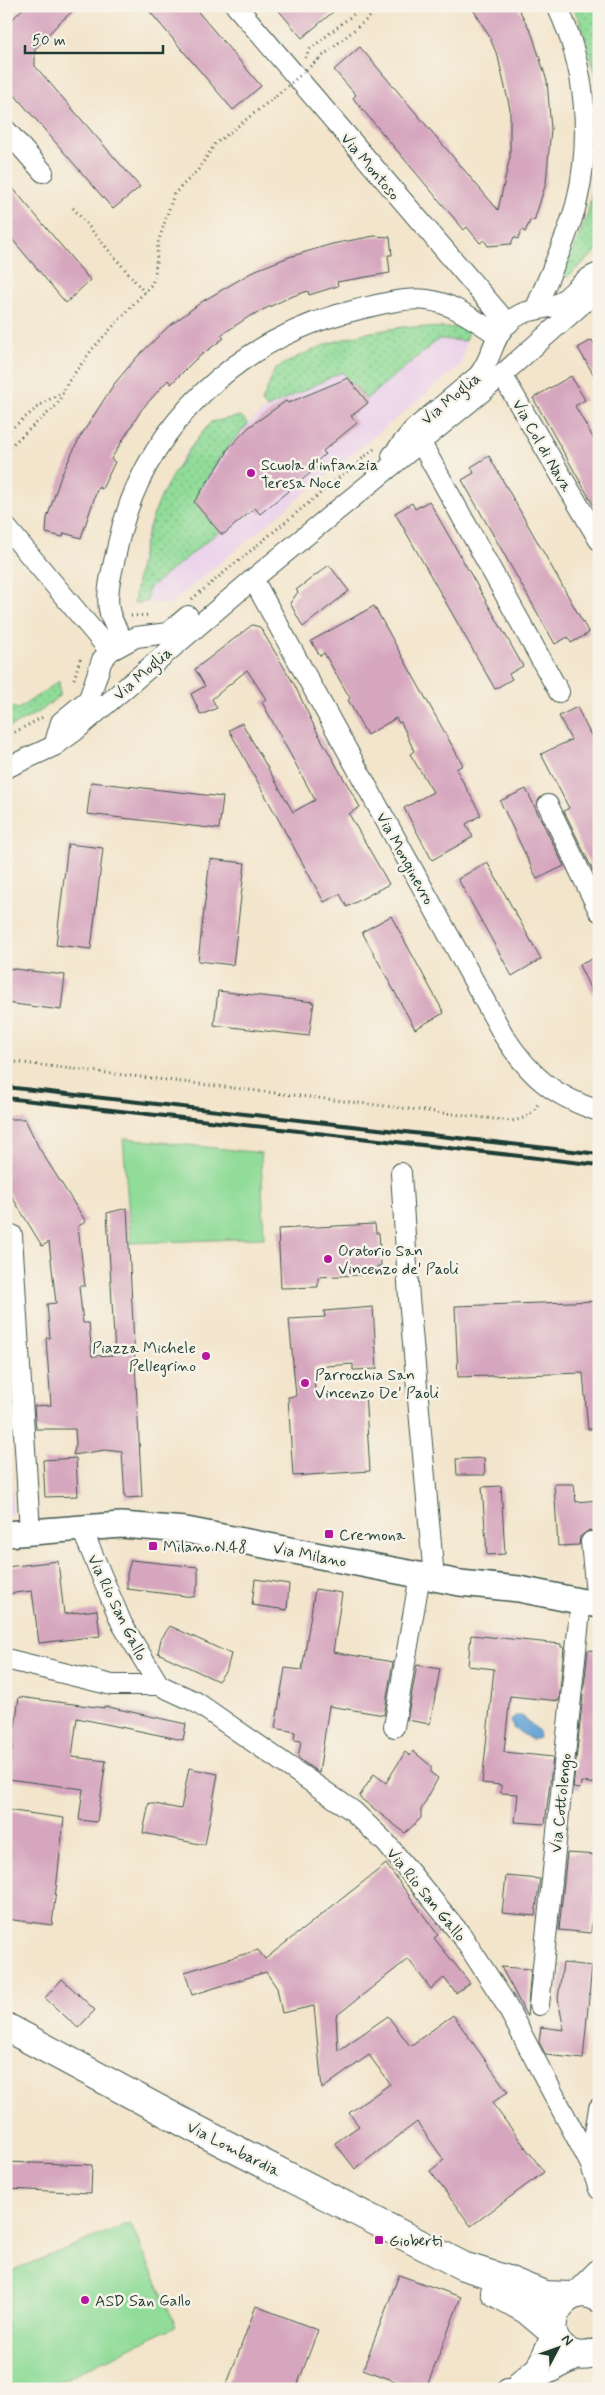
<svg xmlns="http://www.w3.org/2000/svg" width="605" height="2395" font-family="Mynerve,sans-serif">
<defs>
<pattern id="grass-dots" width="8" height="8" patternUnits="userSpaceOnUse" patternTransform="scale(1.25)"><rect width="8" height="8" fill="#91dc99"/><path d="M2 2h.1M6 6h.1" fill="none" stroke="#76b47e" stroke-width="1.8" stroke-linecap="round"/></pattern>
<pattern id="water-ripples" width="26" height="14" patternUnits="userSpaceOnUse" patternTransform="scale(1.25)"><rect width="26" height="14" fill="#64a3d6"/><path d="M2 4q2-2 4 0t4 0M15 11q2-2 4 0t4 0" fill="none" stroke="#5286ae"/></pattern>
</defs>
<rect width="100%" height="100%" fill="#f7f3e8"/>
<filter id="ink" filterUnits="userSpaceOnUse"><feTurbulence type="fractalNoise" baseFrequency=".02" numOctaves="2"/><feDisplacementMap in="SourceGraphic" scale="10" xChannelSelector="R" yChannelSelector="G"/><feConvolveMatrix kernelMatrix="1 2 1 2 8 2 1 2 1" color-interpolation-filters="sRGB"/></filter>
<filter id="wash" filterUnits="userSpaceOnUse"><feTurbulence type="fractalNoise" baseFrequency=".0096" numOctaves="4" result="noise"/><feDisplacementMap in="SourceGraphic" scale="20" xChannelSelector="R" yChannelSelector="G"/><feGaussianBlur stdDeviation="1.12" result="paint"/><feColorMatrix in="noise" values="0 0 0 0 0 0 0 0 0 0 0 0 0 0 0 0 0 1.4 0 .05"/><feComposite in="paint" operator="in"/></filter>
<g filter="url(#wash)">
<rect width="100%" height="100%" fill="#f3e5cc"/>
<path fill="#ebd1eb" d="M 403,327 L 469,328 L 461,365 L 170,604 L 134,603 L 139,561 L 148,526 L 163,491 L 183,456 L 211,422 L 241,416 L 248,424 L 267,408 L 262,402 L 275,369 L 299,356 L 330,343 L 365,333 Z
M 6,1445 L 10,1447 L 13,1514 L 6,1514 Z"/>
<path fill="url(#grass-dots)" stroke="#588c66" d="M 573,6 L 599,6 L 599,118 L 597,77 L 580,22 Z
M 599,177 L 599,249 L 567,277 L 562,276 L 587,217 L 595,178 Z
M 403,327 L 469,328 L 465,341 L 439,339 L 366,399 L 342,372 L 267,408 L 262,402 L 275,369 L 299,356 L 330,343 L 365,333 Z
M 241,416 L 248,424 L 226,449 L 198,491 L 226,526 L 148,589 L 147,602 L 134,603 C 144,524 160,483 211,422 Z
M 59,681 L 60,695 L 41,711 L 6,729 L 6,705 L 18,709 Z"/>
<path fill="#91dc99" stroke="#588c66" d="M 123,1138 L 261,1153 L 264,1238 L 131,1243 Z
M 130,2223 L 176,2326 L 44,2389 L 6,2389 L 6,2273 Z"/>
<path fill="url(#water-ripples)" stroke="#427085" d="M 515,1716 L 522,1716 L 538,1730 L 539,1738 L 532,1740 L 513,1728 L 511,1721 Z"/>
<g id="blocks">
<path fill="#d6a6be" d="M 25,6 L 79,6 L 60,22 L 35,49 L 35,66 L 140,187 L 113,209 L 6,85 L 6,26 Z
M 145,6 L 193,6 L 261,86 L 233,110 Z
M 275,6 L 340,6 L 302,38 Z
M 471,6 L 517,6 L 532,34 L 547,81 L 551,129 L 546,183 L 534,221 L 531,219 L 525,232 L 522,230 L 518,239 L 514,237 L 511,244 L 488,246 L 484,240 L 480,243 L 467,227 L 464,230 L 357,103 L 353,98 L 356,95 L 334,70 L 360,47 L 498,210 L 510,157 L 510,109 L 498,57 L 488,34 Z
M 6,180 L 90,280 L 66,303 L 6,232 Z
M 374,236 L 390,237 L 392,255 L 388,255 L 390,273 L 337,282 L 338,286 L 309,295 L 308,291 L 290,297 L 250,316 L 221,335 L 224,338 L 196,359 L 171,384 L 168,380 L 142,409 L 111,459 L 115,462 L 102,489 L 98,487 L 81,538 L 64,533 L 63,537 L 46,533 L 47,518 L 61,476 L 80,437 L 114,384 L 137,357 L 168,327 L 203,301 L 256,270 L 289,257 L 332,244 Z
M 592,340 L 599,352 L 599,384 L 578,348 Z
M 571,376 L 585,400 L 575,406 L 599,448 L 599,515 L 533,398 Z
M 348,378 L 368,403 L 351,416 L 357,423 L 323,451 L 325,454 L 316,462 L 319,466 L 260,514 L 255,508 L 224,534 L 221,534 L 194,502 L 227,453 L 226,451 L 249,427 L 286,401 L 288,403 Z
M 489,456 L 589,633 L 571,643 L 568,637 L 555,644 L 462,480 L 474,473 L 471,467 Z
M 429,501 L 523,666 L 509,674 L 512,679 L 495,689 L 395,513 L 412,503 L 415,509 Z
M 329,565 L 349,591 L 303,627 L 290,603 L 298,592 L 296,590 Z
M 374,606 L 463,765 L 456,769 L 481,815 L 466,824 L 473,837 L 432,860 L 404,808 L 433,792 L 410,754 L 414,751 L 401,722 L 399,723 L 396,718 L 367,735 L 348,700 L 350,698 L 324,653 L 320,656 L 311,641 Z
M 252,625 L 260,627 L 294,684 L 316,730 L 360,807 L 349,814 L 389,884 L 347,907 L 340,894 L 324,902 L 229,730 L 242,723 L 293,812 L 315,800 L 262,702 L 266,699 L 247,670 L 212,699 L 217,708 L 201,715 L 191,694 L 205,686 L 195,669 Z
M 577,707 L 599,752 L 599,883 L 564,811 L 569,808 L 541,754 L 571,740 L 559,716 Z
M 91,782 L 223,797 L 219,829 L 87,814 Z
M 526,789 L 564,866 L 537,879 L 500,801 Z
M 68,844 L 103,848 L 91,949 L 56,945 Z
M 210,859 L 245,863 L 233,965 L 198,961 Z
M 487,862 L 541,959 L 512,976 L 458,879 Z
M 391,916 L 444,1013 L 415,1029 L 362,932 Z
M 599,956 L 599,1007 L 579,965 Z
M 6,968 L 65,975 L 61,1010 L 6,1003 Z
M 218,991 L 314,1002 L 309,1036 L 214,1025 Z
M 6,1119 L 25,1119 L 39,1148 L 86,1222 L 78,1226 L 85,1286 L 79,1286 L 83,1323 L 89,1323 L 92,1356 L 115,1355 L 107,1213 L 127,1208 L 142,1497 L 125,1498 L 122,1452 L 105,1450 L 73,1455 L 76,1444 L 75,1429 L 36,1429 L 34,1406 L 51,1405 L 46,1338 L 50,1338 L 47,1304 L 56,1303 L 49,1242 L 42,1246 L 6,1187 Z
M 375,1224 L 376,1233 L 379,1233 L 381,1266 L 377,1266 L 378,1274 L 318,1277 L 318,1287 L 281,1288 L 278,1229 Z
M 599,1301 L 599,1429 L 588,1429 L 583,1373 L 458,1377 L 455,1306 Z
M 373,1307 L 377,1369 L 353,1370 L 353,1364 L 314,1367 L 315,1395 L 365,1393 L 370,1471 L 293,1476 L 288,1397 L 296,1396 L 289,1319 L 325,1317 L 324,1311 Z
M 76,1458 L 78,1496 L 45,1497 L 43,1460 Z
M 484,1458 L 485,1475 L 457,1475 L 456,1459 Z
M 554,1484 L 574,1484 L 576,1502 L 599,1500 L 599,1533 L 589,1530 L 580,1537 L 579,1545 L 558,1546 Z
M 501,1486 L 505,1554 L 487,1555 L 482,1487 Z
M 131,1560 L 198,1567 L 198,1583 L 194,1597 L 127,1589 L 127,1574 Z
M 58,1561 L 64,1614 L 97,1610 L 100,1636 L 39,1643 L 32,1591 L 6,1594 L 6,1567 Z
M 255,1579 L 289,1584 L 287,1610 L 252,1605 Z
M 315,1589 L 342,1593 L 333,1652 L 393,1662 L 384,1715 L 329,1706 L 319,1773 L 298,1758 L 301,1741 L 294,1740 L 295,1732 L 275,1728 L 285,1668 L 302,1670 Z
M 170,1626 L 231,1654 L 227,1669 L 218,1681 L 158,1653 L 161,1639 Z
M 471,1635 L 561,1644 L 561,1647 L 564,1647 L 559,1701 L 510,1696 L 504,1752 L 553,1757 L 545,1824 L 515,1822 L 518,1794 L 501,1793 L 501,1785 L 482,1783 L 494,1669 L 468,1666 Z
M 588,1650 L 599,1651 L 599,1784 L 581,1782 L 580,1789 L 573,1788 Z
M 417,1665 L 440,1669 L 430,1724 L 407,1720 Z
M 19,1697 L 104,1708 L 104,1706 L 186,1724 L 183,1740 L 77,1718 L 72,1757 L 106,1761 L 97,1822 L 79,1820 L 83,1789 L 8,1779 Z
M 413,1751 L 431,1766 L 431,1773 L 438,1778 L 421,1810 L 421,1818 L 405,1833 L 359,1797 L 374,1774 L 386,1783 L 405,1752 L 410,1756 Z
M 189,1768 L 218,1774 L 205,1845 L 143,1833 L 149,1803 L 181,1809 Z
M 6,1810 L 64,1818 L 52,1925 L 6,1919 Z
M 567,1853 L 598,1855 L 591,1933 L 559,1930 Z
M 386,1864 L 438,1935 L 434,1938 L 470,1983 L 456,1993 L 444,1978 L 431,1989 L 408,1959 L 336,2016 L 338,2051 L 388,2016 L 410,2046 L 453,2015 L 508,2092 L 492,2103 L 544,2172 L 471,2226 L 430,2171 L 444,2160 L 417,2122 L 355,2169 L 335,2143 L 359,2126 L 349,2113 L 390,2084 L 369,2055 L 322,2089 L 314,2006 L 282,2013 L 277,1988 L 266,1972 L 192,1995 L 185,1972 L 258,1950 L 265,1959 Z
M 506,1876 L 540,1879 L 535,1916 L 502,1913 Z
M 563,1963 L 592,1966 L 583,2059 L 546,2055 L 539,2042 L 541,2027 L 564,2030 L 558,1999 Z
M 501,1967 L 531,1969 L 527,2017 L 515,1993 Z
M 62,1979 L 95,2010 L 78,2028 L 45,1998 Z
M 6,2162 L 92,2165 L 91,2193 L 8,2189 Z
M 399,2275 L 461,2297 L 426,2389 L 416,2389 L 363,2369 Z
M 256,2306 L 318,2330 L 296,2389 L 225,2389 Z"/>
</g>
</g>
<g filter="url(#ink)">
<use href="#blocks" fill-opacity="0" stroke="#3f564b" stroke-width="1"/>
<g fill="none" stroke-linecap="round" stroke-linejoin="round">
<defs>
<path id="minor" d="M 236,6 L 508,324
M 6,130 L 43,172
M 536,308 C 550,273 568,237 577,201 C 592,135 586,67 557,6
M 502,375 L 599,540
M 421,443 L 559,692
M 392,456 L 413,430 L 478,376 C 496,355 490,330 521,314 C 533,308 548,310 559,303 C 573,295 582,278 599,273
M 6,527 L 110,651
M 253,579 L 504,1036 C 530,1076 553,1096 599,1111
M 124,642 C 119,633 113,624 110,614 C 104,593 114,565 118,544 C 144,425 240,337 356,310 C 378,305 404,297 427,300 C 453,303 476,321 498,335
M 54,746 L 61,722 L 89,699 L 102,660 L 110,651 L 136,637 L 168,633 L 188,616
M 6,768 L 54,746 L 75,731 L 253,579 L 488,387 L 599,289
M 548,805 L 599,911
M 401,1173 L 409,1298 L 434,1578
M 12,1235 L 30,1531
M 81,1527 L 122,1624 L 159,1685 L 196,1702 L 353,1811 L 386,1843 L 462,1936 L 503,1999 L 590,2163 L 599,2189
M 591,1542 L 597,1604
M 6,1659 L 112,1685 L 159,1685
M 394,1727 L 420,1575
M 539,2005 L 581,1601
M 590,2163 L 599,2108
M 571,2296 L 599,2268
M 518,2382 L 536,2367 L 553,2332
M 507,2389 L 531,2382 L 584,2356"/>
<path id="tertiary" d="M 6,1534 L 121,1525 L 186,1530 L 460,1583 L 519,1589 L 599,1605"/>
<path id="secondary" d="M 6,2027 L 196,2129 L 463,2266 L 505,2279 L 544,2295 L 571,2296
M 495,2292 L 527,2310 L 553,2332
M 599,2298 C 562,2276 531,2338 572,2354 C 581,2357 590,2356 599,2352"/>
</defs>
<use href="#minor" stroke="#3f564b" stroke-width="22"/>
<use href="#tertiary" stroke="#3f564b" stroke-width="28"/>
<use href="#secondary" stroke="#3f564b" stroke-width="30"/>
<path stroke="#3f564b" stroke-width="3" stroke-dasharray="1 4" stroke-linecap="butt" d="M 305,58 L 310,49 L 364,6
M 319,59 L 371,16 L 371,6
M 73,208 L 145,293
M 6,433 L 43,403 L 63,392
M 6,450 L 57,405 L 68,382 L 94,347 L 152,284 L 155,275 L 158,243 L 174,194 L 198,170 L 215,144 L 276,96
M 192,599 L 374,449
M 131,616 L 150,615
M 74,679 L 81,656
M 6,737 L 43,717
M 6,1061 L 511,1121 C 525,1119 532,1115 539,1102"/>
<use href="#minor" stroke="#fff" stroke-width="20"/>
<use href="#tertiary" stroke="#fff" stroke-width="25"/>
<use href="#secondary" stroke="#fff" stroke-width="28"/>
<path stroke="#1f3d34" stroke-width="4" d="M 6,1087 L 599,1154
M 6,1098 L 599,1165"/>
<path stroke="#3f564b" stroke-width="3" stroke-dasharray="1 4" stroke-linecap="butt" d="M 276,96 L 319,59"/>
</g>
</g>
<g fill="#b5179e" stroke="#f7f3e8" stroke-width="2">
<circle cx="251" cy="473" r="5"/>
<circle cx="328" cy="1259" r="5"/>
<circle cx="206" cy="1356" r="5"/>
<circle cx="305" cy="1383" r="5"/>
<rect x="324" y="1529" width="10" height="10" rx="2.5"/>
<rect x="148" y="1541" width="10" height="10" rx="2.5"/>
<rect x="374" y="2235" width="10" height="10" rx="2.5"/>
<circle cx="85" cy="2300" r="5"/>
</g>
<g text-anchor="middle" stroke-width="5" stroke-linejoin="round" paint-order="stroke">
<g font-size="16" fill="#1f3d34" stroke="#f7f3e8">
<text transform="translate(371 166) rotate(50)" y="6">Via Montoso</text>
<text transform="translate(450 398) rotate(-40)" y="6">Via Moglia</text>
<text transform="translate(543 445) rotate(60)" y="6">Via Col di Nava</text>
<text transform="translate(142 673) rotate(-41)" y="6">Via Moglia</text>
<text transform="translate(406 858) rotate(61)" y="6">Via Monginevro</text>
<text transform="translate(310 1554) rotate(11)" y="6">Via Milano</text>
<text transform="translate(118 1607) rotate(64)" y="6">Via Rio San Gallo</text>
<text transform="translate(560 1803) rotate(-84)" y="6">Via Cottolengo</text>
<text transform="translate(427 1894) rotate(51)" y="6">Via Rio San Gallo</text>
<text transform="translate(234 2148) rotate(27)" y="6">Via Lombardia</text>
</g>
<g font-size="16" fill="#1f3d34" stroke="#f7f3e8" text-anchor="start">
<text x="261" y="470">Scuola d'infanzia<tspan x="261" dy="18">Teresa Noce</tspan></text>
<text x="338" y="1256">Oratorio San<tspan x="338" dy="18">Vincenzo de' Paoli</tspan></text>
<text x="196" y="1353" text-anchor="end">Piazza Michele<tspan x="196" dy="18">Pellegrino</tspan></text>
<text x="315" y="1380">Parrocchia San<tspan x="315" dy="18">Vincenzo De' Paoli</tspan></text>
<text x="339" y="1540">Cremona</text>
<text x="163" y="1552">Milano N.48</text>
<text x="389" y="2246">Gioberti</text>
<text x="95" y="2306">ASD San Gallo</text>
</g>
</g>
<rect width="605" height="2395" fill="none" stroke="#f7f3e8" stroke-width="25"/>
<g transform="translate(558 2348) rotate(49)" stroke="#f7f3e8" stroke-width="4" paint-order="stroke">
<path d="M0-4L9 19L0 12L-9 19Z" fill="#1f3d34"/>
<text y="-8" font-size="14" font-weight="bold" text-anchor="middle" fill="#1f3d34">N</text>
</g>
<path d="M25 45v8h138v-8" fill="none" stroke="#1f3d34" stroke-width="2.5"/>
<text x="32" y="45" font-size="15" fill="#1f3d34" stroke="#f7f3e8" stroke-width="4" paint-order="stroke">50 m</text>
</svg>
